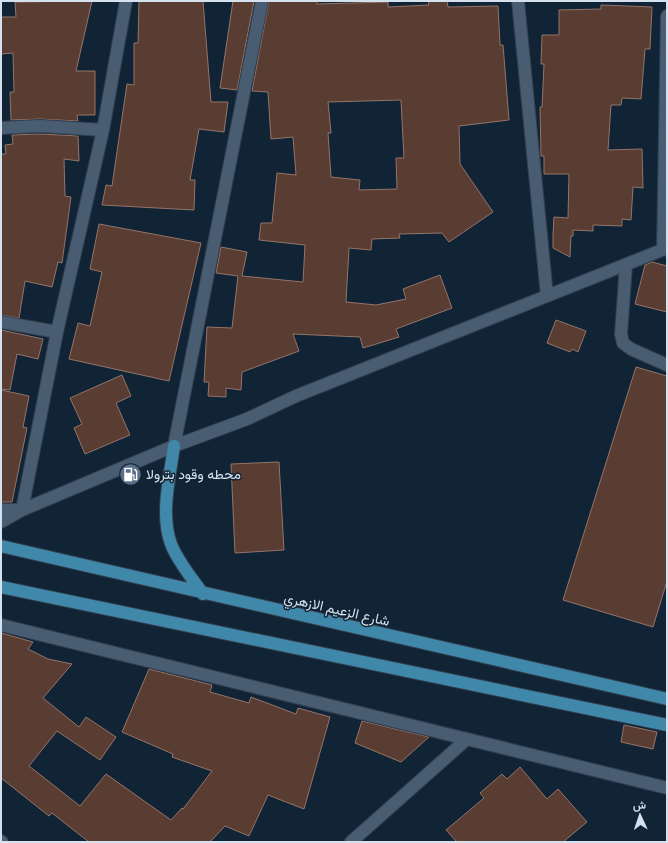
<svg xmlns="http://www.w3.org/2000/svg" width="668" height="843" font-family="'Varela Round',Vazirmatn,sans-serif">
<rect width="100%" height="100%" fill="#112436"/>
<path fill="#593c32" stroke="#947469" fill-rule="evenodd" d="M 92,1 L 76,71 L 95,71 L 95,115 L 77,115 L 78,121 L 40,119 L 11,120 L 10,92 L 14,92 L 13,53 L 1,54 L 1,17 L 16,17 L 15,2 Z
M 139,1 L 203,1 L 211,102 L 228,102 L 224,132 L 199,129 L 190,180 L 195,180 L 194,210 L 102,205 L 106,185 L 112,186 L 127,84 L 134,85 L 134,43 L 138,43 Z
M 233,1 L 254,1 L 237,90 L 220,88 Z
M 269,1 L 317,1 L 317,4 L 388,2 L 388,7 L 429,5 L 428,1 L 447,1 L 448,7 L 498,6 L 500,45 L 503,45 L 509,120 L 459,126 L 460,164 L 493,212 L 449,242 L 442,233 L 399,234 L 400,238 L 372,239 L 371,250 L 349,248 L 346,302 L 376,305 L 406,299 L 403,289 L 440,275 L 452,308 L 396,329 L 399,337 L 363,348 L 360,337 L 293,334 L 299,351 L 242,372 L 241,390 L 226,388 L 226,397 L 208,396 L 209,382 L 204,382 L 207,327 L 232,328 L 238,276 L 216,273 L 221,247 L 247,252 L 242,276 L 303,282 L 305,245 L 259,240 L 261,223 L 272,223 L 277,173 L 296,175 L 293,137 L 271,139 L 268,92 L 252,91 ZM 401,100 L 404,158 L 396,158 L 397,189 L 359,190 L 360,180 L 331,177 L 328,133 L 331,133 L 328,102 Z
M 601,5 L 652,7 L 650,49 L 645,49 L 641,99 L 622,98 L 621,105 L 611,105 L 608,150 L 642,149 L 643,188 L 633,187 L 631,220 L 622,219 L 622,226 L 593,225 L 593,231 L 573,230 L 573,236 L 571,236 L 570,257 L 553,248 L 553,235 L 554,217 L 568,218 L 569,174 L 544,174 L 544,156 L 541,156 L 540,107 L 542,107 L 544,64 L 541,64 L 542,35 L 559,35 L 559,10 L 601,9 Z
M 40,134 L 78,136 L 79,161 L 64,159 L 65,196 L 71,197 L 62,263 L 58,262 L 52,287 L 25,281 L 19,318 L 1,315 L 1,154 L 6,154 L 5,145 L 13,144 L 12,135 Z
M 99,224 L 201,243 L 169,381 L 69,359 L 78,323 L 90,326 L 102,272 L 90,269 Z
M 652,262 L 667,266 L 667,312 L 635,304 L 645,265 Z
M 556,320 L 586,331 L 578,352 L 572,349 L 570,352 L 547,343 Z
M 1,330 L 43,339 L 38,359 L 17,354 L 10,390 L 1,389 Z
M 636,367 L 667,376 L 667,581 L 653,627 L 563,600 Z
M 122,375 L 131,396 L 116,403 L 130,435 L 85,454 L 74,428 L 82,424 L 70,398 Z
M 1,390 L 29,396 L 23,427 L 27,428 L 12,502 L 1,502 Z
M 279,462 L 284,550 L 235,553 L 231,464 Z
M 1,633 L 33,642 L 28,649 L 48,659 L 72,664 L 43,698 L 79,727 L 86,717 L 116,737 L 100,760 L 57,731 L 29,766 L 80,806 L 106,774 L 171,820 L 182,808 L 183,809 L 212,771 L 172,757 L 173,754 L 122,732 L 149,669 L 212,685 L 210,692 L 249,703 L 251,697 L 296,714 L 298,708 L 330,717 L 304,809 L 268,795 L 249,836 L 225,826 L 210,842 L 89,842 L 52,813 L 49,816 L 1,778 Z
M 362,721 L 429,737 L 401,762 L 355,743 Z
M 624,725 L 657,732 L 653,749 L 621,742 Z
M 520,767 L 547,799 L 558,789 L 587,822 L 563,842 L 457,842 L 446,830 L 484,798 L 480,793 L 502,774 L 507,779 Z"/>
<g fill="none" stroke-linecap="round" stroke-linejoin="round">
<defs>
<path id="minor" d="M 518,1 L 547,296
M 1,128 L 40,126 L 103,130
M 663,250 L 667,16
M 626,265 L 621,334 L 623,343 L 631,349 L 667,365
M 1,322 L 57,332
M 174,446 L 262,1
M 1,510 L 22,510 L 57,332 L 103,130 L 126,1
M 1,522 L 22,510 L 174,446 L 247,419 L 296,396 L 667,248
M 1,625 L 667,788
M 1,841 L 2,842
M 351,842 L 467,739"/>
<path id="major" d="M 174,446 C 170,476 160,514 171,544 C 178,562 192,578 203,594
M 1,546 L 667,699
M 1,587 L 667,725"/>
</defs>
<use href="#minor" stroke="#333f4f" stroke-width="14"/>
<use href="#major" stroke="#333f4f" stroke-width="14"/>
<use href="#minor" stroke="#485d72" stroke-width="12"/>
<use href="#major" stroke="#4088aa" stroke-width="12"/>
</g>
<defs>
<symbol id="fuel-disc" viewBox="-11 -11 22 22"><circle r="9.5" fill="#5c6f8a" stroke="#112436"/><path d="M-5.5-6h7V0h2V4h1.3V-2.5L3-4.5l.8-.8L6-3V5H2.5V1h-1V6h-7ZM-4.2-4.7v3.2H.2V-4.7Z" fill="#fff"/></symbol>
</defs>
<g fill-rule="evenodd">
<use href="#fuel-disc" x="118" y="462" width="25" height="25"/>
</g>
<g text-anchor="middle" stroke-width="3" stroke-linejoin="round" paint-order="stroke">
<g font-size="14" fill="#d5e1ee" stroke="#112436" text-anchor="start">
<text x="146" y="479">محطه وقود بترولا</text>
</g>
<g font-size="14" fill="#d5e1ee" stroke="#112436">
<text transform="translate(337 609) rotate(13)" y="5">شارع الزعيم الازهري</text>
</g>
</g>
<rect width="668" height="843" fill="none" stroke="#d5e1ee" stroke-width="4"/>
<g transform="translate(640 815) rotate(357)" stroke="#112436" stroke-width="3" paint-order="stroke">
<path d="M0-3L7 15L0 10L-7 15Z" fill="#d5e1ee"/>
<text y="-6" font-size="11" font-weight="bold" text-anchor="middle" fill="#d5e1ee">ش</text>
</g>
</svg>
